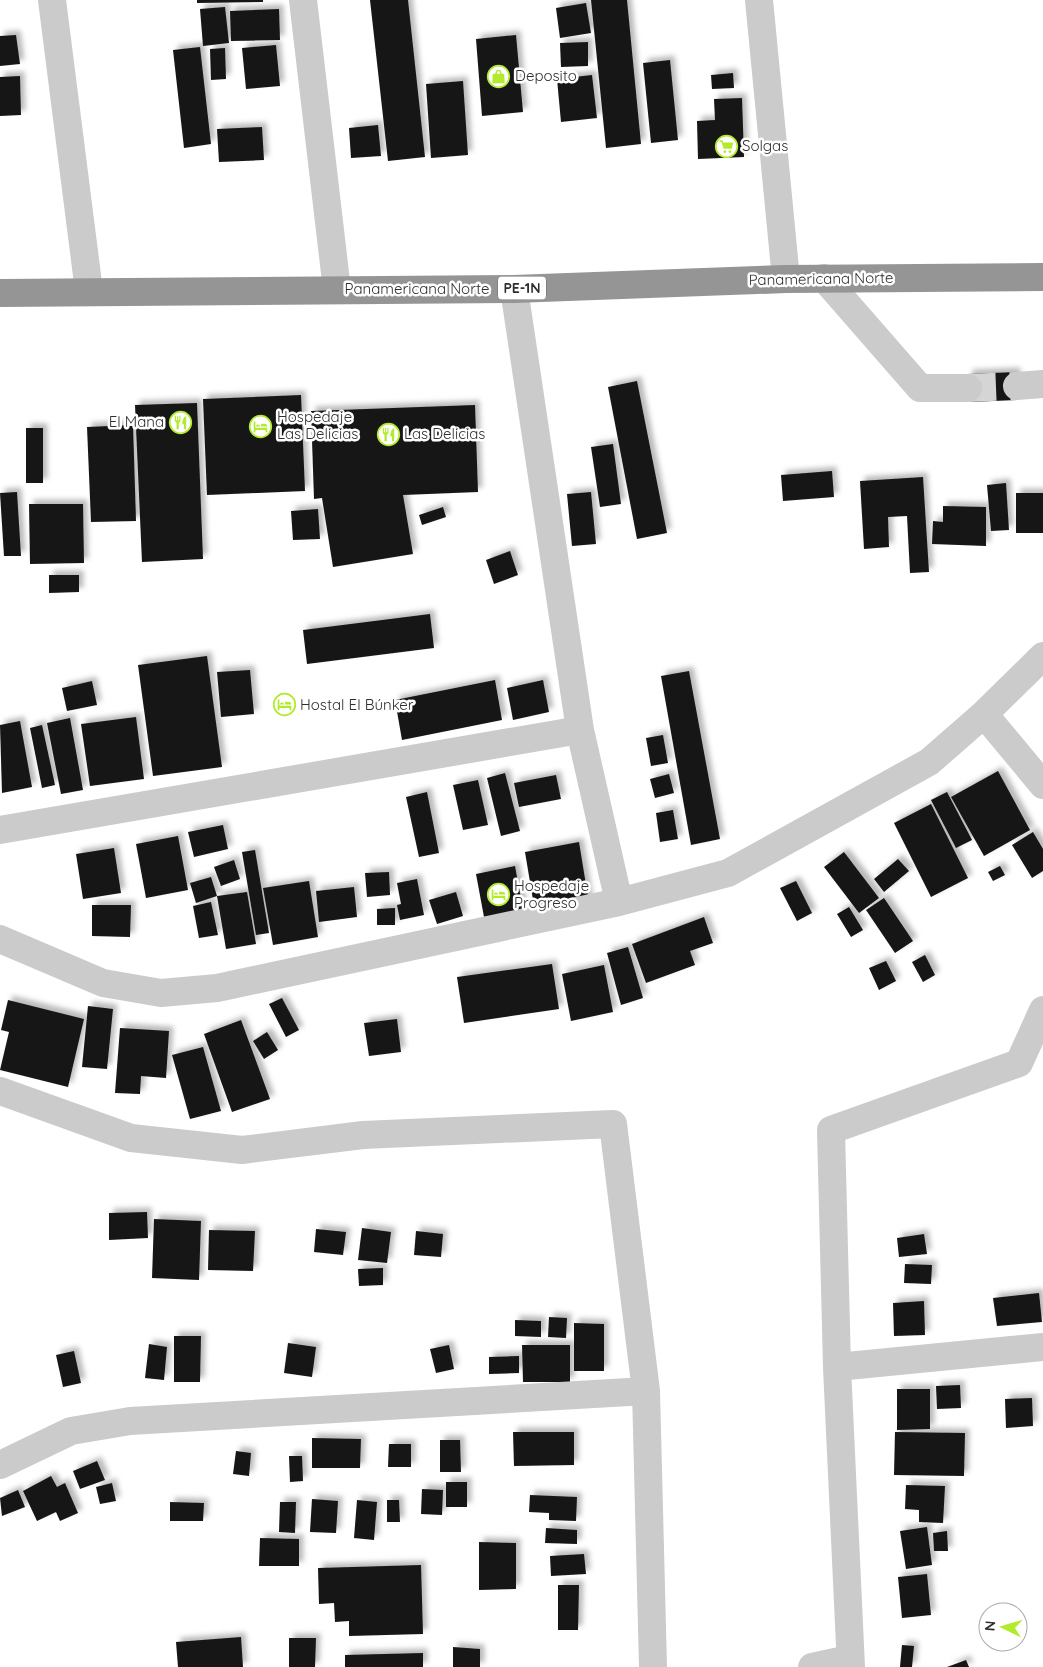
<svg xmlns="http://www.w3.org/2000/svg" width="1043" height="1667" font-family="Quicksand,sans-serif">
<defs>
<filter id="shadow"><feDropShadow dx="4.5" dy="-4.5" stdDeviation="2.5" flood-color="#0004"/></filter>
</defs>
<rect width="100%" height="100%" fill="#fff"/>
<path fill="#151515" filter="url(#shadow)" d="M 197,0 L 263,0 L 263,2 L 197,3 Z
M 370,0 L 408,0 L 425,157 L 388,161 Z
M 591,0 L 627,0 L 641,144 L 606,148 Z
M 586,3 L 591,33 L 560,38 L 556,8 Z
M 225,7 L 229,43 L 203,46 L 200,9 Z
M 279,9 L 280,40 L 231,41 L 230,11 Z
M 16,35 L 20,64 L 0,66 L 0,36 Z
M 516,35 L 523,112 L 482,116 L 476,39 Z
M 588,42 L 588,66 L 561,67 L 560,43 Z
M 276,45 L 280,86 L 246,89 L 242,48 Z
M 200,47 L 211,144 L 184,148 L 173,50 Z
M 225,48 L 226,79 L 211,80 L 210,49 Z
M 670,60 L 678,140 L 651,143 L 643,63 Z
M 733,73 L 734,88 L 712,89 L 711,75 Z
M 592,75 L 597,118 L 561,122 L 557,79 Z
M 20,76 L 21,115 L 0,116 L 0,77 Z
M 463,81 L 468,155 L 431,158 L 426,84 Z
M 742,98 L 744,157 L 698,159 L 697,121 L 715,120 L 714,99 Z
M 378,125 L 381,156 L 351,158 L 349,128 Z
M 262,127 L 264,160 L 219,162 L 217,129 Z
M 1016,372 L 1017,400 L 969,402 L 968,374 Z
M 637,381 L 667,533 L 637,539 L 608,387 Z
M 301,395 L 305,491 L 207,495 L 203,399 Z
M 197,403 L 203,559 L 142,562 L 135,405 Z
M 475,405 L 478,492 L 403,495 L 413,554 L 333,567 L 322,498 L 314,499 L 311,411 Z
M 133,425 L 136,521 L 91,522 L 87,427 Z
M 26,428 L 43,428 L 43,483 L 26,483 Z
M 613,444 L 621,504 L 600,507 L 591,447 Z
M 832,471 L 834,497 L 783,501 L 781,475 Z
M 923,477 L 929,572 L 910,573 L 907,516 L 888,517 L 889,547 L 864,549 L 860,481 Z
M 1006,483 L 1009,530 L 991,531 L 987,485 Z
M 17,492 L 21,556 L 4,556 L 0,493 Z
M 591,492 L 596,544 L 572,546 L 567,494 Z
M 1016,493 L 1043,493 L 1043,533 L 1016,533 Z
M 29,504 L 83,504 L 84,563 L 30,564 Z
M 943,506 L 986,507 L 986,546 L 932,544 L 933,521 L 943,522 Z
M 443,507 L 446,517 L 422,525 L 419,515 Z
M 318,509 L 320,539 L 293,540 L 291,511 Z
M 510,551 L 518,575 L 494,584 L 486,560 Z
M 49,575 L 79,575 L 79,592 L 49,593 Z
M 430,614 L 434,648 L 307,664 L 303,630 Z
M 207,656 L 222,767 L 153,776 L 138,665 Z
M 250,670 L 254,714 L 221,717 L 217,672 Z
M 689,671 L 720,839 L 691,845 L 661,676 Z
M 495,680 L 502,720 L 402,740 L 395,700 Z
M 543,680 L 549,712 L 513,720 L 507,688 Z
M 92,681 L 97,705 L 67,711 L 62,688 Z
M 136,717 L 144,779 L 90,786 L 81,724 Z
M 70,718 L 83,790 L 61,794 L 47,723 Z
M 20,721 L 32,787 L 2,793 L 0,725 Z
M 42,725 L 55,785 L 42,788 L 30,728 Z
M 663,735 L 668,763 L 651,766 L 646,738 Z
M 998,771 L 1030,830 L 984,856 L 951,797 Z
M 505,773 L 520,831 L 501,836 L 487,778 Z
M 669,774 L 674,793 L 655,798 L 650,779 Z
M 556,775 L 561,799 L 519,807 L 514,783 Z
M 478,780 L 488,825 L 463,830 L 453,785 Z
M 427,792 L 439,853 L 419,857 L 406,797 Z
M 947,792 L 972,840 L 956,848 L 931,800 Z
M 931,804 L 968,878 L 931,897 L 894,823 Z
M 673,810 L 678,839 L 660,842 L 656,813 Z
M 223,825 L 228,849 L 194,857 L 188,832 Z
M 1033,832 L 1043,849 L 1043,871 L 1032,878 L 1012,845 Z
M 178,836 L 188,890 L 146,898 L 136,844 Z
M 579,842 L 589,903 L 535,912 L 525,852 Z
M 114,848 L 121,893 L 83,899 L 76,854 Z
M 255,850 L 269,933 L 256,935 L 242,852 Z
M 844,852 L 879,898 L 859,913 L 824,867 Z
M 898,859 L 909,871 L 884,892 L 874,879 Z
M 234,860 L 240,879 L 221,886 L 214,867 Z
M 515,866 L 523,910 L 484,917 L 476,874 Z
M 1000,866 L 1005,875 L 993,881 L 988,872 Z
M 389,872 L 390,895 L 367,897 L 365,873 Z
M 211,877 L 217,896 L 196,903 L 190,883 Z
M 417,879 L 424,915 L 400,920 L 397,905 L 401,904 L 397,883 Z
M 309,881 L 318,937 L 273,945 L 263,888 Z
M 796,881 L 812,913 L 797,921 L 780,888 Z
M 354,887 L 357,917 L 319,922 L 316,891 Z
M 247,892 L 256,944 L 226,949 L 217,896 Z
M 456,892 L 463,916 L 437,924 L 429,900 Z
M 884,898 L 913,941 L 895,953 L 866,910 Z
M 211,902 L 218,935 L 199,938 L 193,906 Z
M 92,905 L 131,905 L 130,937 L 92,936 Z
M 849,907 L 863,930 L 851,937 L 837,914 Z
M 395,908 L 395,925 L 377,925 L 377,909 Z
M 704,917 L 713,943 L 690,951 L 695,965 L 646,983 L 632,944 Z
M 628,947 L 643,998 L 621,1005 L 607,953 Z
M 925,955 L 935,975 L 923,982 L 912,962 Z
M 886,961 L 896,981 L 879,990 L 869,968 Z
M 552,964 L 559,1009 L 464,1023 L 457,977 Z
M 604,965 L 613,1012 L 571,1021 L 562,974 Z
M 282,998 L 299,1030 L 286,1037 L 269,1004 Z
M 8,1000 L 84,1019 L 68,1087 L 0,1070 L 9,1032 L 1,1030 Z
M 88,1006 L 113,1009 L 107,1069 L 82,1067 Z
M 397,1019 L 401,1052 L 369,1056 L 364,1023 Z
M 241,1020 L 270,1099 L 232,1112 L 204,1034 Z
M 120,1028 L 169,1031 L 166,1078 L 141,1076 L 140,1094 L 115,1093 Z
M 267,1032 L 278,1050 L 264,1059 L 253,1041 Z
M 203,1047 L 221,1111 L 190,1119 L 172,1055 Z
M 147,1212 L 148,1238 L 109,1240 L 109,1213 Z
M 154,1219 L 201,1221 L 199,1280 L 152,1278 Z
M 362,1228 L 391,1232 L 387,1263 L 358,1260 Z
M 316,1229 L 346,1232 L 343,1255 L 314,1252 Z
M 209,1230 L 255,1231 L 253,1271 L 208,1270 Z
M 416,1231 L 443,1234 L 441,1257 L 414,1255 Z
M 924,1234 L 927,1254 L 899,1257 L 897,1238 Z
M 905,1264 L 932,1265 L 931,1284 L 904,1283 Z
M 383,1268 L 383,1285 L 359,1286 L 358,1269 Z
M 1039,1293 L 1042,1322 L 997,1326 L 993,1298 Z
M 924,1301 L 925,1335 L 894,1336 L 893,1303 Z
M 549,1317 L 567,1318 L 566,1338 L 548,1337 Z
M 515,1320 L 541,1321 L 541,1337 L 515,1336 Z
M 574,1323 L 604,1324 L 604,1371 L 574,1371 Z
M 174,1336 L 201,1336 L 200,1382 L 174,1382 Z
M 288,1343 L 316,1347 L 312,1377 L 284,1373 Z
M 149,1344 L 167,1347 L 164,1380 L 145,1378 Z
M 449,1345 L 454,1369 L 436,1373 L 430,1349 Z
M 522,1345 L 570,1345 L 570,1382 L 523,1382 Z
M 74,1351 L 81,1383 L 63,1387 L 56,1355 Z
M 519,1356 L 519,1373 L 489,1374 L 489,1357 Z
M 960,1385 L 961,1408 L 937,1409 L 936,1386 Z
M 897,1389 L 930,1389 L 930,1429 L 897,1430 Z
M 1032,1398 L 1033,1426 L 1006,1428 L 1005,1399 Z
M 513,1432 L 574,1432 L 574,1465 L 514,1466 Z
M 895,1432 L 965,1433 L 964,1476 L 894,1475 Z
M 312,1438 L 361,1439 L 360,1468 L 312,1468 Z
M 440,1440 L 460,1440 L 461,1472 L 440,1472 Z
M 389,1444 L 411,1444 L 411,1467 L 388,1467 Z
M 236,1451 L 251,1453 L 249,1476 L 233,1474 Z
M 289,1456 L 302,1456 L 303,1481 L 290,1482 Z
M 97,1461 L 105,1480 L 80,1489 L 73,1471 Z
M 51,1476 L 57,1487 L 65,1483 L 78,1513 L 60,1521 L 56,1512 L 37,1521 L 23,1491 Z
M 446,1482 L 467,1482 L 467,1507 L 446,1507 Z
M 112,1483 L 116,1501 L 100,1504 L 96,1487 Z
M 906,1485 L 945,1486 L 943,1523 L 919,1522 L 919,1510 L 905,1509 Z
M 422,1489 L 443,1490 L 442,1515 L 421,1514 Z
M 18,1490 L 25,1507 L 2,1516 L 0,1498 Z
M 530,1495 L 577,1497 L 576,1521 L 549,1520 L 549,1513 L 529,1512 Z
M 312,1499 L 338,1501 L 336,1533 L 310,1532 Z
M 357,1500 L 377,1502 L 374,1540 L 354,1538 Z
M 387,1500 L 399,1500 L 400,1522 L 387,1522 Z
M 170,1502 L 204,1503 L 203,1521 L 170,1521 Z
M 280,1502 L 296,1502 L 295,1533 L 279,1532 Z
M 927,1527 L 932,1565 L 906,1569 L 900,1531 Z
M 546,1528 L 577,1530 L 577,1544 L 545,1543 Z
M 947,1531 L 948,1551 L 934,1551 L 933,1533 Z
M 260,1538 L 299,1539 L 299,1566 L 259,1566 Z
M 479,1542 L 516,1543 L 516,1589 L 479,1590 Z
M 584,1554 L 586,1574 L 551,1576 L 550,1556 Z
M 421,1565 L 423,1634 L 349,1636 L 349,1621 L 335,1622 L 334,1603 L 319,1604 L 318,1568 Z
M 927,1574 L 931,1615 L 902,1618 L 898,1577 Z
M 558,1585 L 579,1585 L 578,1630 L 558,1630 Z
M 241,1637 L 243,1667 L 178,1667 L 176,1642 Z
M 289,1638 L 316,1638 L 315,1667 L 289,1667 Z
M 902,1645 L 914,1646 L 912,1667 L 900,1667 Z
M 453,1647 L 480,1649 L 480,1667 L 453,1667 Z
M 423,1653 L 423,1667 L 345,1667 L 345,1655 Z
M 966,1660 L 969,1667 L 947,1667 Z"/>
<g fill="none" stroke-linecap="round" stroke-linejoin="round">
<path stroke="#d5d5d5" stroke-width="28" stroke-dasharray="28 14" stroke-linecap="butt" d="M 968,388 L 1017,386"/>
<path stroke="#cbcbcb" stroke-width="28" d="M 52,0 L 89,291
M 303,0 L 337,290
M 759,0 L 786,279
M 824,278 L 920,388 L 968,388
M 514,289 L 580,730 L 619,902
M 1017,386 L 1043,384
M 984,714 L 1043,785
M 0,830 L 580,730
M 0,939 L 103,983 L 161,993 L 217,988 L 619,902 L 728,873 L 929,762 L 984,714 L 1043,656
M 0,1091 L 131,1138 L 242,1150 L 363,1135 L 613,1124 L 646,1391
M 837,1367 L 1043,1347
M 0,1465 L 71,1431 L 130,1421 L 646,1391 L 653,1667
M 812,1667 L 849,1659
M 851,1667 L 837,1367 L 831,1130 L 1019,1063 L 1043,1010"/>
<path stroke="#959595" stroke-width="28" d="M 0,293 L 514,289 L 786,279 L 1043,277"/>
</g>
<defs>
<symbol id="shop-ring" viewBox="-11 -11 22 22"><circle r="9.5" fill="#fff" stroke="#b2ea2c" stroke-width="1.5"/><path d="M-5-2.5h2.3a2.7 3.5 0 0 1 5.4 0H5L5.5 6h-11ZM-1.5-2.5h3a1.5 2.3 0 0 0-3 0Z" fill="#b2ea2c"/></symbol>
<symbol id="supermarket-ring" viewBox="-11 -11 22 22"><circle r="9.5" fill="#fff" stroke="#b2ea2c" stroke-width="1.5"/><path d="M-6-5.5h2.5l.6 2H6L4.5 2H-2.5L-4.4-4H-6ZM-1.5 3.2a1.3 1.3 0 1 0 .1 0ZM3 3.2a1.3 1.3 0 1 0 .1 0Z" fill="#b2ea2c"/></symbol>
<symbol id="restaurant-ring" viewBox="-11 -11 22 22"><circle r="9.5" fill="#fff" stroke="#b2ea2c" stroke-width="1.5"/><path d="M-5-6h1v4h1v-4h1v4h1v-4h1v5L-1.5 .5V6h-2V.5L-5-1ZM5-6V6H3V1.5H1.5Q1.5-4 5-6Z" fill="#b2ea2c"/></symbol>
<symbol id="hotel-ring" viewBox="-11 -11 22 22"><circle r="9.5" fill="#fff" stroke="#b2ea2c" stroke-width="1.5"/><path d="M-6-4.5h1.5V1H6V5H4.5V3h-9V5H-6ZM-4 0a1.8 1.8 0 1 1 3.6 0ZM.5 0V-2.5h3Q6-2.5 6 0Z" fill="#b2ea2c"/></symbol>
</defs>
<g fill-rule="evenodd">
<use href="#shop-ring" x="486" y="64" width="25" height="25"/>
<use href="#supermarket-ring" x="714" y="134" width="25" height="25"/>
<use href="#restaurant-ring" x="168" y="410" width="25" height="25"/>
<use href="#hotel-ring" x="248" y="414" width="25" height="25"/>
<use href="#restaurant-ring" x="376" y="422" width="25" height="25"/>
<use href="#hotel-ring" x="272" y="692" width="25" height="25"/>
<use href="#hotel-ring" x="486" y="882" width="25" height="25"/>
</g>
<g text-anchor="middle" stroke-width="5" stroke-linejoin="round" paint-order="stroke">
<rect fill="#fff" stroke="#6d6d6d" stroke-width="1" x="498" y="276.5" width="48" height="23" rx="4"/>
<g font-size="14" font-weight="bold" fill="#2e2e2e">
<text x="522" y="293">PE-1N</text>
</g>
<g font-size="15" fill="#2e2e2e" stroke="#fff" text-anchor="start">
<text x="515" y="81">Deposito</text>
<text x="742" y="151">Solgas</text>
<text x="277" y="422">Hospedaje<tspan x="277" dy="17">Las Delicias</tspan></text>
<text x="164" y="427" text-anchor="end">El Mana</text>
<text x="404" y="439">Las Delicias</text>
<text x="300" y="710">Hostal El Búnker</text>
<text x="514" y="891">Hospedaje<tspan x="514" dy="17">Progreso</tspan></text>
</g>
<g font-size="15" fill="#2e2e2e" stroke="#fff">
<text transform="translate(821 279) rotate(-1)" y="5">Panamericana Norte</text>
<text x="417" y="294">Panamericana Norte</text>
</g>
</g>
<g transform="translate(1003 1627) rotate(275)"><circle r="24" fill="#ffffff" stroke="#ababab"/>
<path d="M0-4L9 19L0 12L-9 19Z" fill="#b2ea2c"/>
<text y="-8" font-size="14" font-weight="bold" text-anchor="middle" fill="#2e2e2e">N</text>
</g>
</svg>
